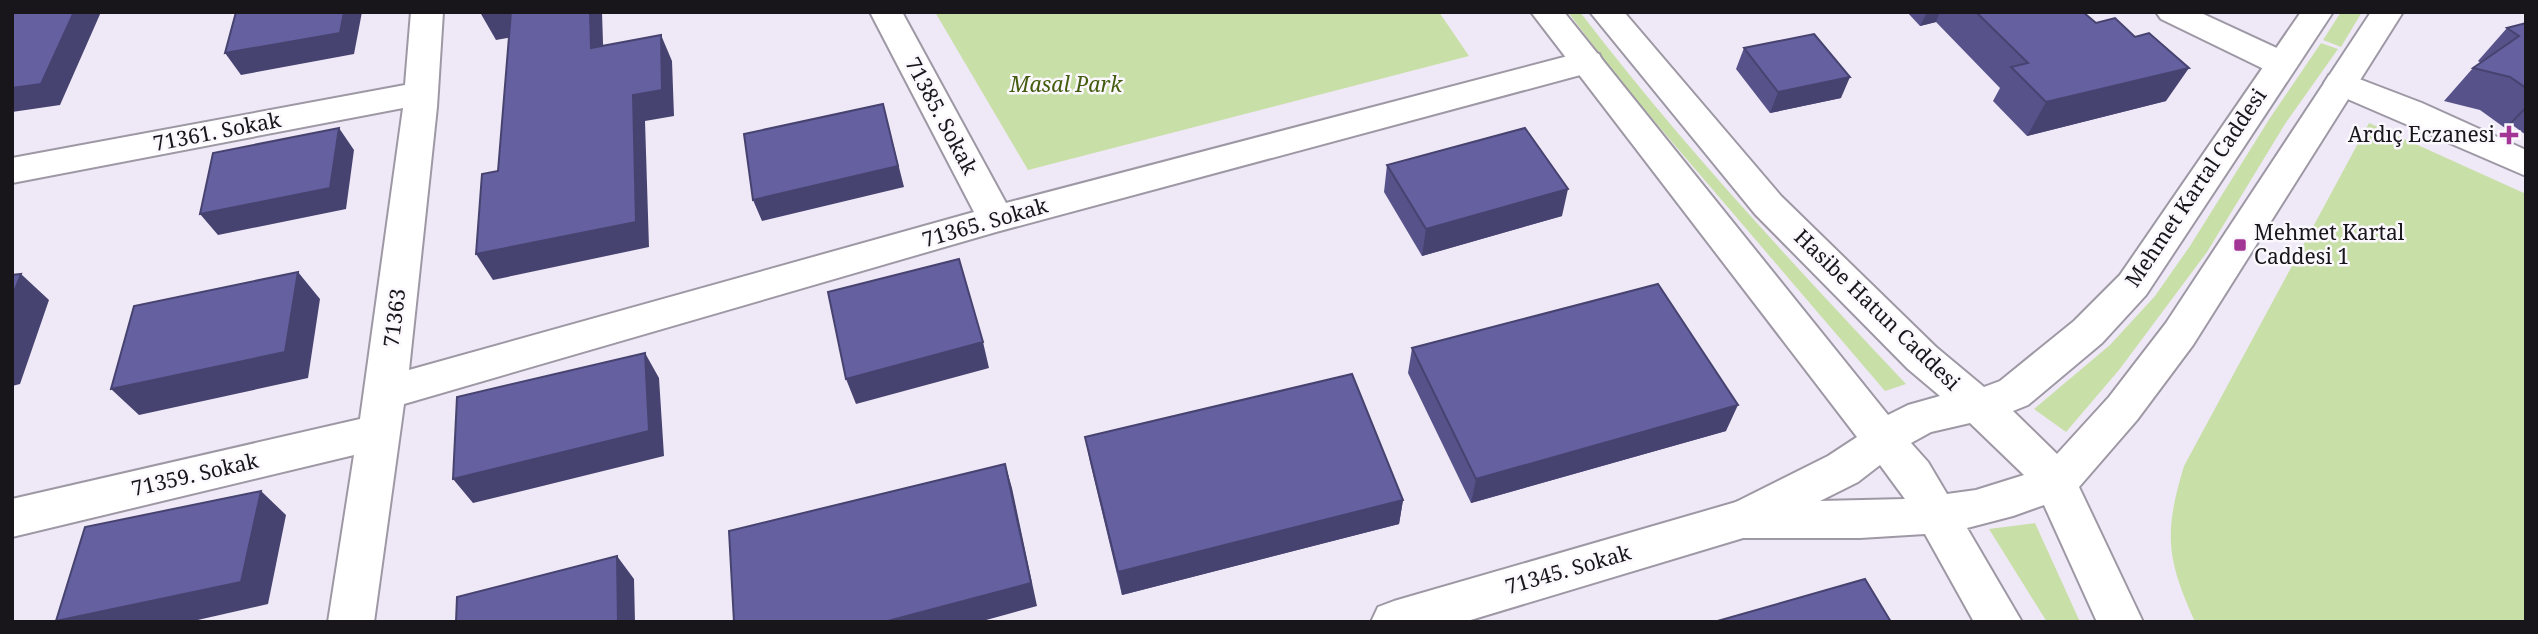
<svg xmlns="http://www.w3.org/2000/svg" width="2538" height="634" font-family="'Noto Serif',serif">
<rect width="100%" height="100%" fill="#efe8f6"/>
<path fill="#c9dfa8" d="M 935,12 L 1439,12 L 1469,56 L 1028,170 Z
M 1568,12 L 1580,12 C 1680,143 1793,264 1906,384 L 1885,391 L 1619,80 Z
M 2341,12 L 2362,12 L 2341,47 L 2323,40 Z
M 2321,43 L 2338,49 L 2285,124 L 2207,252 L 2119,370 L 2066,432 L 2034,409 L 2110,345 L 2155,296 L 2190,246 L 2270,118 Z
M 2369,123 L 2526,194 L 2526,622 L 2195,622 C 2166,557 2164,533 2184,466 Z
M 2035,523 L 2080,622 L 2047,622 L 1989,529 Z"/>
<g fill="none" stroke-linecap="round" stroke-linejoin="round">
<defs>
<path id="minor" d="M 411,12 L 443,12 L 437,107 L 409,370 L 974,212 L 870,12 L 902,12 L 1006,203 L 1587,51 L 1599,54 L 1603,62 L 1599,70 L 996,232 L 404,404 L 374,622 L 328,622 L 354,455 L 12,537 L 12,499 L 360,419 L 403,108 L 12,183 L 12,158 L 405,85 Z
M 2156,12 L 2199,12 L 2292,55 L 2296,63 L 2292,71 L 2280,74 L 2268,71 L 2161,19 Z
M 2341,72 L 2422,103 L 2526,150 L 2526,176 L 2329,91 L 2324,83 L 2329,75 Z
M 1743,500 L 1758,506 L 1765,519 L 1758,532 L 1743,538 L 1464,622 L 1371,622 L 1378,607 L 1394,601 Z"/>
<path id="secondary" d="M 1531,12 L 1564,12 L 1888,415 L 1908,405 L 1940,396 L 1908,369 L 1755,214 L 1590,12 L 1624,12 L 1781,196 L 1936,347 L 1984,387 L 2000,381 L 2074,321 L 2120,275 L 2301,12 L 2333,12 L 2146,295 L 2102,343 L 2028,405 L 2013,411 L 2057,454 L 2109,397 L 2166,323 L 2371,12 L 2403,12 L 2193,345 L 2137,420 L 2079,487 L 2143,622 L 2097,622 L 2044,505 L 2013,516 L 1967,528 L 2022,622 L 1974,622 L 1925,534 L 1860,538 L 1743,538 L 1728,532 L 1721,519 L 1728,506 L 1828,456 L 1857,437 ZM 1970,423 L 2024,475 L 1976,490 L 1947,494 L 1928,462 L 1911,443 L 1931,432 ZM 1880,465 L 1905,499 L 1820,501 L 1858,482 Z"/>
</defs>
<use href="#minor" stroke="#9e98a5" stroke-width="4"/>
<use href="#secondary" stroke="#9e98a5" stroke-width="4"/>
<use href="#minor" fill="#fff" fill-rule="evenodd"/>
<use href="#secondary" fill="#fff" fill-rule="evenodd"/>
</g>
<path fill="#57538a" d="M 1907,12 L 2083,12 L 2166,101 L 2027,136 L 1993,101 L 2000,88 L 1936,22 L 1920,26 Z
M 2526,23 L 2526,135 L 2511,124 L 2505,128 L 2480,110 L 2444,101 L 2473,68 L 2481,63 L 2478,61 L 2507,28 Z
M 1744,48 L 1841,98 L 1770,113 L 1736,69 Z
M 1387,165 L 1562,216 L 1422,256 L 1384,192 Z
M 1412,348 L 1726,431 L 1471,503 L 1408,373 Z
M 1085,437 L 1403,500 L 1399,524 L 1122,595 L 1090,462 Z"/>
<path fill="#474370" d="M 74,12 L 101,12 L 60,105 L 12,112 L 12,88 Z
M 344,12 L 362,12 L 354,54 L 241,75 L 225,53 Z
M 493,12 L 513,12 L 525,35 L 496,40 L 481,14 Z
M 590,12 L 602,12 L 604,74 L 591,48 Z
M 1927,12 L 1940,12 L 1936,22 L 1920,26 Z
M 661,35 L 672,61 L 674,116 L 645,121 L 649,247 L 493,280 L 476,254 Z
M 2189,68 L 2166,101 L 2027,136 L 2046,102 Z
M 1850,77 L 1841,98 L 1770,113 L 1778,92 Z
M 883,104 L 904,187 L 762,221 L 753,200 Z
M 2526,106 L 2526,109 L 2511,124 L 2505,128 Z
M 339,128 L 354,150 L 346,209 L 218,235 L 200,214 Z
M 1568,189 L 1562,216 L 1422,256 L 1426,229 Z
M 298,272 L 320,299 L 308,378 L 139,415 L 111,389 Z
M 21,274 L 49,300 L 20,384 L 12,386 L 12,297 Z
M 983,342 L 989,368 L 856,404 L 846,379 Z
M 645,353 L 659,378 L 664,456 L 473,503 L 453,479 Z
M 1738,405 L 1726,431 L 1471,503 L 1476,479 Z
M 1005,464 L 1012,488 L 1037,606 L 979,622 L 884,622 Z
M 261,491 L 286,515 L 268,604 L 189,622 L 57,622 Z
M 1403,500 L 1399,524 L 1122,595 L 1118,572 Z
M 617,556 L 634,579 L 635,622 L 618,622 Z"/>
<path fill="#6560a0" stroke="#474370" stroke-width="2" d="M 12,12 L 74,12 L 41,84 L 12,88 Z
M 236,12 L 344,12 L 340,33 L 225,53 Z
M 511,12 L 590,12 L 591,48 L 661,35 L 662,90 L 633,95 L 636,222 L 476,254 L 482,174 L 498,171 Z
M 1976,12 L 2083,12 L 2096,23 L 2115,18 L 2135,37 L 2149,33 L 2189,68 L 2046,102 L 2011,67 L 2028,63 Z
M 2526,23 L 2526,88 L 2510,77 L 2473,68 L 2519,36 L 2507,28 Z
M 1814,34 L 1850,77 L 1778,92 L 1744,48 Z
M 883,104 L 898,166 L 753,200 L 744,134 Z
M 339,128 L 330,188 L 200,214 L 213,153 Z
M 1525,128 L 1568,189 L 1426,229 L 1387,165 Z
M 959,259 L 983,342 L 846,379 L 828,292 Z
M 298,272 L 285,352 L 111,389 L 134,306 Z
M 21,274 L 12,297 L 12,275 Z
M 1658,284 L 1738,405 L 1476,479 L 1412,348 Z
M 645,353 L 649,431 L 453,479 L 457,397 Z
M 1352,374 L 1403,500 L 1118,572 L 1085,437 Z
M 1005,464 L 1031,583 L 884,622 L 734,622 L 729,531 Z
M 261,491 L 241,582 L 56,621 L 85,527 Z
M 617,556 L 618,622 L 456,622 L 457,597 Z
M 1865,579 L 1891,622 L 1714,622 Z"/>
<g fill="#a33594" stroke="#faf7fd" stroke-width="2.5">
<path d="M2505.5 124.5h7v7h7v7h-7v7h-7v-7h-7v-7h7z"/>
<rect x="2233" y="238" width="14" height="14" rx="3.5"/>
</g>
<g text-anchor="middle" stroke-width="5" stroke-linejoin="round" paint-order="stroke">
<g font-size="21" font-style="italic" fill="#445c0e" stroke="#faf7fd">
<text x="1066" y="92">Masal Park</text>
</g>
<g font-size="21" fill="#18161b" stroke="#faf7fd">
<text transform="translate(941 116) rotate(62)" y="7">71385. Sokak</text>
<text transform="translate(217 132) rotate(-11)" y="7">71361. Sokak</text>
<text transform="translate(2196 188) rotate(-56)" y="7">Mehmet Kartal Caddesi</text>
<text transform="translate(985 223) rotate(-16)" y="7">71365. Sokak</text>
<text transform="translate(1877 310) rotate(44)" y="7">Hasibe Hatun Caddesi</text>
<text transform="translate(395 318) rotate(-83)" y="7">71363</text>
<text transform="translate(195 475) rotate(-13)" y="7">71359. Sokak</text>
<text transform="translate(1568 570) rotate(-16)" y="7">71345. Sokak</text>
</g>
<g font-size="21" fill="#18161b" stroke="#faf7fd" text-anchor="end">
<text x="2495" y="142">Ardıç Eczanesi</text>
<text x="2254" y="240" text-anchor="start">Mehmet Kartal<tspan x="2254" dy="24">Caddesi 1</tspan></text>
</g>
</g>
<rect width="2538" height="634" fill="none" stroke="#18161b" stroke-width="28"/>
</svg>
